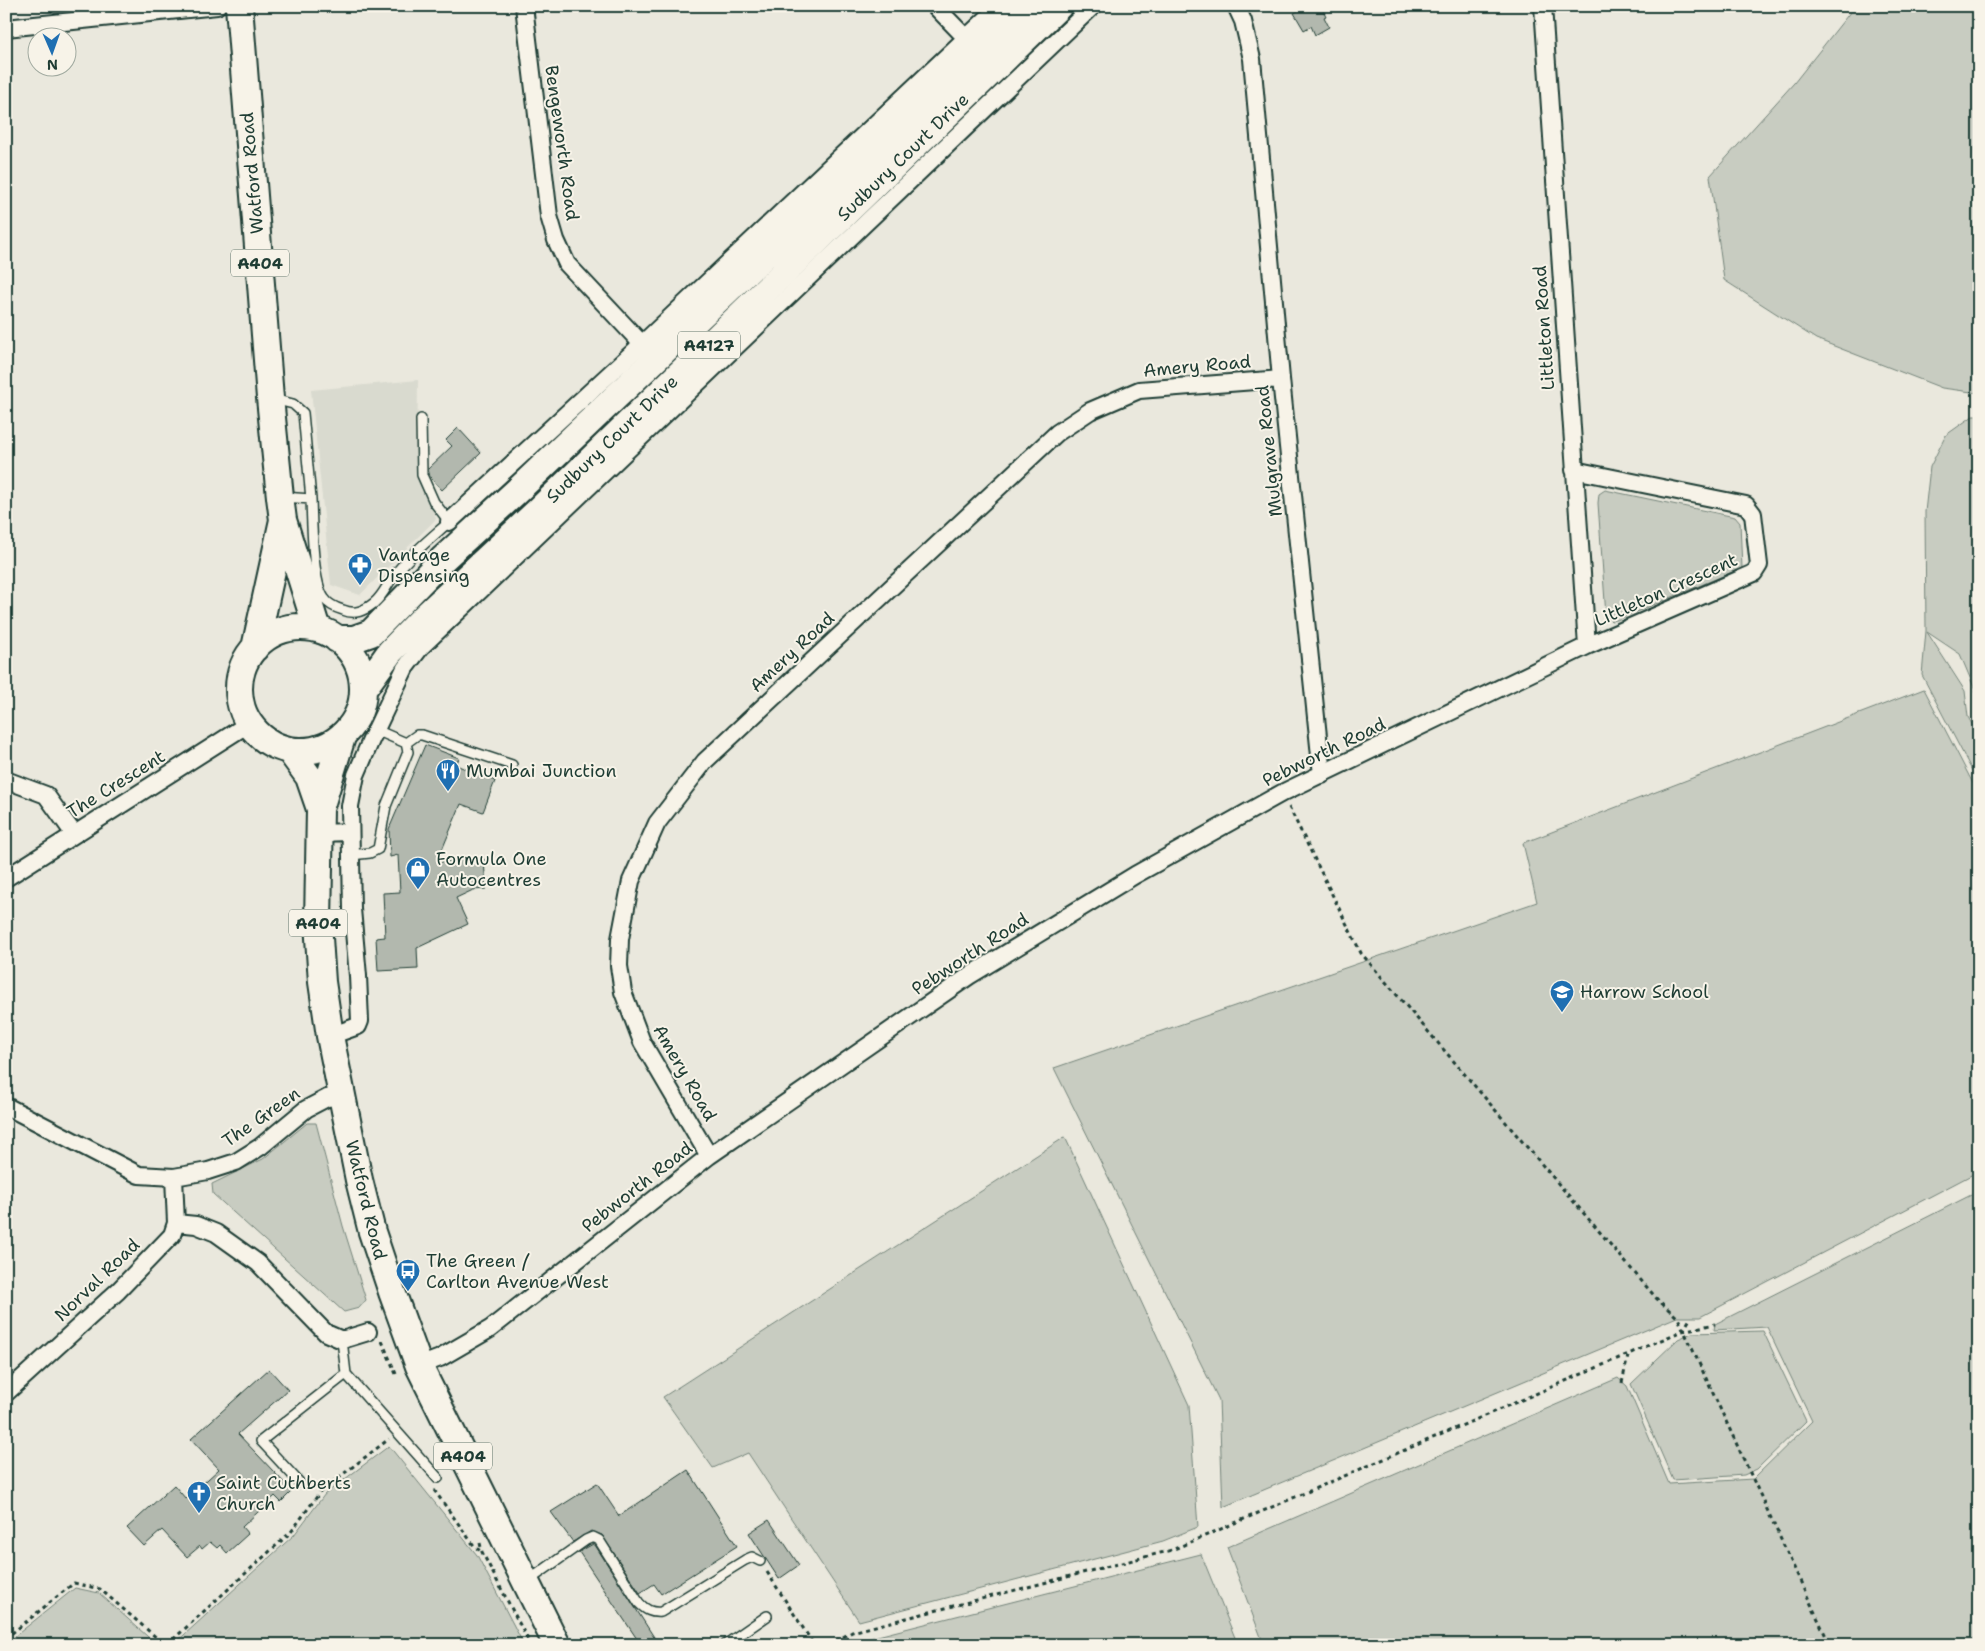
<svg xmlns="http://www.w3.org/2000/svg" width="1985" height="1651" font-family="'Shantell Sans',sans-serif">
<rect width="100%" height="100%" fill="#eae8dd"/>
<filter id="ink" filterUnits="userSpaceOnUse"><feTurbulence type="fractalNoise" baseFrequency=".02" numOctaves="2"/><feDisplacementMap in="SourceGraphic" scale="10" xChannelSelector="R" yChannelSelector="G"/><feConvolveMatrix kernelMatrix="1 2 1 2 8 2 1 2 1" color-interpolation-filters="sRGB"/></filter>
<g filter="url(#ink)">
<path fill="#d9dacf" d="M 418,380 L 417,465 L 436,519 L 360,595 L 331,585 L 311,390 Z"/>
<path fill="#c8ccc1" stroke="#74847a" d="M 1855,6 L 1979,6 L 1979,393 L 1942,388 L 1816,339 L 1724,280 L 1710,176 L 1794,83 Z
M 1973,416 L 1979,416 L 1979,707 L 1976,692 L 1960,654 L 1927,632 L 1965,691 L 1968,717 L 1979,737 L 1979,784 L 1922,675 L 1926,631 L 1925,512 L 1930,467 L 1946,435 Z
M 1605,490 L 1735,517 L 1740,523 L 1742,568 L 1617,620 L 1611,621 L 1606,616 L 1598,503 L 1599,494 Z
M 1924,689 L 1979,795 L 1979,1171 L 1700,1317 L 1677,1317 L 1223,1507 L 1219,1400 L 1054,1068 L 1537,902 L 1523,843 Z
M 307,1123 L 316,1123 L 343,1226 L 366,1300 L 359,1308 L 344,1312 L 213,1194 L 212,1184 L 263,1159 Z
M 1065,1137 L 1189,1405 L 1198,1527 L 1163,1541 L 859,1621 L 748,1453 L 713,1468 L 663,1397 Z
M 1979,1191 L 1979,1645 L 1264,1645 L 1227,1547 L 1618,1378 L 1627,1386 L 1669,1484 L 1753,1479 L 1812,1421 L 1767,1327 L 1714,1330 L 1715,1324 Z
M 1763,1331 L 1806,1421 L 1757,1469 L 1744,1475 L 1673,1480 L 1631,1384 L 1678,1339 L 1692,1333 Z
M 389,1446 L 477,1555 L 524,1645 L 173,1645 L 294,1535 L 325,1494 Z
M 1201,1554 L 1238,1645 L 845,1645 L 846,1644 Z
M 75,1588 L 99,1593 L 157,1645 L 8,1645 L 14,1637 Z"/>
<path fill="#b2b8ae" stroke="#1f3d34" d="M 1307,6 L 1321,6 L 1326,16 L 1324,17 L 1329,27 L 1315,35 L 1311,26 L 1304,30 L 1294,13 Z
M 458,428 L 481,453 L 442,490 L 430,477 L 428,469 L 452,446 L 446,440 Z
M 425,745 L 459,758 L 456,765 L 495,781 L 483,812 L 461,804 L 437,862 L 484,859 L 486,889 L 473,890 L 456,898 L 468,924 L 417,948 L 418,969 L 378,971 L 376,938 L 385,937 L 383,893 L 400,892 L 398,855 L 390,857 L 389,829 Z
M 269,1369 L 288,1390 L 238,1434 L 292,1491 L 281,1502 L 275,1496 L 242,1527 L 248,1534 L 227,1553 L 220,1545 L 217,1548 L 210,1542 L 202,1549 L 200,1546 L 187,1557 L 162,1530 L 144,1546 L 127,1528 L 174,1485 L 186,1499 L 219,1469 L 191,1439 Z
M 688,1470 L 737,1546 L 661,1594 L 654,1584 L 640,1593 L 602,1535 L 591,1531 L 573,1542 L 551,1512 L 597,1483 L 619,1516 Z
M 769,1520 L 799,1565 L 779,1579 L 749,1533 Z
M 593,1544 L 595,1545 L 659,1645 L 641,1645 L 579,1552 Z"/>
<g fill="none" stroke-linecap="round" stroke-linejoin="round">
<defs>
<path id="lane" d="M 273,399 L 293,404 L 303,413 L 311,499
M 421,419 L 422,475 L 434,502 L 451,524
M 283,497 L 311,499 C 312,521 312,581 324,598 C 328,604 336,608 343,610 C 355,615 364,611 374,603 C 385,594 388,581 397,572 C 412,553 431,538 449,522
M 406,743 L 417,735 L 422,735 L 512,765
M 351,855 L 370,853 L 378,849 L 386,806 L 408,752 L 406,743 L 376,730
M 342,1340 L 346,1374 L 438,1478
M 299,1482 L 261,1441 L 346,1374
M 528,1581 L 586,1540 L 593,1537 L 599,1540 L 639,1603 C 646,1610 651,1613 661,1612 L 745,1560 L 752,1557 L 760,1561
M 725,1645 L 767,1616"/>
<path id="street" d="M 524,6 L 549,216 L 556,240 L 567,264 L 642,344
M 935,6 L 966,38
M 1236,6 L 1243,21 L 1252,59 L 1281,379 L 1322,775
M 1543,6 L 1587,646
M 6,28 L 217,6
M 449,522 L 642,344 L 1000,6
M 6,780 L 46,795 L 74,834
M 318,833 L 350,832
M 6,878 L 248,724
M 330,1036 L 358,1026 L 360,1021 L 358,976 L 352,909 L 350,806 L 356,775 L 371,740 L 405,668 L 421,647 L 1093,6
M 6,1106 L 139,1175 L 174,1177 L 208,1171 L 236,1162 L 260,1147 L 306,1109 L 327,1098 L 341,1096
M 709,1156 L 642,1042 L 623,992 L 619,966 L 620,939 L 631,881 L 657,823 L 705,761 L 1057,433 L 1090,411 L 1139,390 L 1281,379
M 176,1223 L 196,1225 L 216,1233 L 258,1263 L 326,1333 L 342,1340 L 368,1332
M 419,1366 L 440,1358 L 490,1329 L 709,1156 L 969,976 L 1135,875 L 1282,793 L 1587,646 L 1754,573 L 1759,565 L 1753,514 L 1746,505 L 1574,470
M 6,1393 L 118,1291 L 172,1235 L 176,1223 L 174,1177"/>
<path id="primary" d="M 239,6 L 270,398 L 280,497 L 283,520 L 317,629
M239 689a62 62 0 1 1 124 0a62 62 0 1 1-124 0Z
M 337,639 L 354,639 L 371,633 L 443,559 L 518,490 L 1026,6
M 255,648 L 283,520
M 364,688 L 390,652 L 421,620 L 539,510 L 1059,6
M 342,737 L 320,809 L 318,923 L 322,982 L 330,1036 L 359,1180 L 372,1232 L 392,1292 L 419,1366 L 557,1645
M 290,751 L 309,777 L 320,809"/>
</defs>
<use href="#lane" stroke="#1f3d34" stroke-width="12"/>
<use href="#street" stroke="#1f3d34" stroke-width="20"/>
<use href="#primary" stroke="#1f3d34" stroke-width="30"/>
<path stroke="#1f3d34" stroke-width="3" stroke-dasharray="4 4" stroke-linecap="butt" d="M 1289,807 L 1361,953 L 1657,1299 L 1678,1318 L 1830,1645
M 1683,1331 L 1691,1317
M 382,1341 L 396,1374
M 1622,1383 L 1628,1356
M 434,1490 L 475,1547 L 482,1552
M 480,1543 L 482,1552 L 529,1642
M 767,1572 L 814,1645
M 6,1639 L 11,1634 L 74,1583 L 100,1589 L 165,1645
M 167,1645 L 291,1532 L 321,1491 L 389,1439
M 829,1645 L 852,1632 L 1172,1550 L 1682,1331 L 1715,1324"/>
<use href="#lane" stroke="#f7f3e8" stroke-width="9"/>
<use href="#street" stroke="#f7f3e8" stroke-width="16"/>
<use href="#primary" stroke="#f7f3e8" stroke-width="26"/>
</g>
</g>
<defs>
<symbol id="pharmacy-pin" viewBox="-11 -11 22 30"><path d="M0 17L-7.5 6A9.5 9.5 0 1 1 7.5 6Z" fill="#1f6fb2" stroke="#f7f3e8"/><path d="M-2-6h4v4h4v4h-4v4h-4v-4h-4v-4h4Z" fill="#fff"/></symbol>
<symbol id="restaurant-pin" viewBox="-11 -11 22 30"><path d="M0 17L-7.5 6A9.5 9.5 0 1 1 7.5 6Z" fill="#1f6fb2" stroke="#f7f3e8"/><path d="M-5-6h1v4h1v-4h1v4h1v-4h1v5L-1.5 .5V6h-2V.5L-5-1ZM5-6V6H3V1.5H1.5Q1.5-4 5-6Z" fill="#fff"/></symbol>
<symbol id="shop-pin" viewBox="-11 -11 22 30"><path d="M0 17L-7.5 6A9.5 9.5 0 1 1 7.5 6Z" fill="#1f6fb2" stroke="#f7f3e8"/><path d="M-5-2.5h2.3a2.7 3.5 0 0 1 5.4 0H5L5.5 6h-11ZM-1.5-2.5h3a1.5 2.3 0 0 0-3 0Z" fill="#fff"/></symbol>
<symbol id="school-pin" viewBox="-11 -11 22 30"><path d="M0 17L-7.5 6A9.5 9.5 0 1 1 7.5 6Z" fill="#1f6fb2" stroke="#f7f3e8"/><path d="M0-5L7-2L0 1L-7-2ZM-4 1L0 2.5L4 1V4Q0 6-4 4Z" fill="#fff"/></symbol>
<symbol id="bus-pin" viewBox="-11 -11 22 30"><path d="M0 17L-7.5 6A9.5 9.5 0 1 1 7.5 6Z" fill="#1f6fb2" stroke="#f7f3e8"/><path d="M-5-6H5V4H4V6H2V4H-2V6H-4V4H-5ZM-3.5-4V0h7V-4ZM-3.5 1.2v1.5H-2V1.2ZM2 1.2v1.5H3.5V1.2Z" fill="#fff"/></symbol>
<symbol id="church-pin" viewBox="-11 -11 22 30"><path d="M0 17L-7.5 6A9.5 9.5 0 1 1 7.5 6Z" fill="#1f6fb2" stroke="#f7f3e8"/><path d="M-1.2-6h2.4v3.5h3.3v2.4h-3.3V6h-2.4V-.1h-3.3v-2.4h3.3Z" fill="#fff"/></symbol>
</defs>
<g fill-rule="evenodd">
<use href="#pharmacy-pin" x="346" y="551" width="28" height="38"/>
<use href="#restaurant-pin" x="434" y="757" width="28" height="38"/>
<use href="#shop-pin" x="404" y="855" width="28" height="38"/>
<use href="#school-pin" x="1548" y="978" width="28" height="38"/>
<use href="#bus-pin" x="394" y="1257" width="28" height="38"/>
<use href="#church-pin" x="185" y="1479" width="28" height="38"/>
</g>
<g text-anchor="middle" stroke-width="4" stroke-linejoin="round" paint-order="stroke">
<g fill="#f7f3e8" stroke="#60746a" stroke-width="1">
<rect x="231" y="249.5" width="58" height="27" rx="4"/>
<rect x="678" y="331.5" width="62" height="27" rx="4"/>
<rect x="289" y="909.5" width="58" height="27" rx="4"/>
<rect x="434" y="1442.5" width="58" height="27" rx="4"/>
</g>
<g font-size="16" font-weight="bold" fill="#1f3d34">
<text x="260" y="269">A404</text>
<text x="709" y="351">A4127</text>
<text x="318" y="929">A404</text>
<text x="463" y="1462">A404</text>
</g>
<g font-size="18" fill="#1f3d34" stroke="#f7f3e8">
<text transform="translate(562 143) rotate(82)" y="6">Bengeworth Road</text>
<text transform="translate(903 157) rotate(-44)" y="6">Sudbury Court Drive</text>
<text transform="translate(252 173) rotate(-95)" y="6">Watford Road</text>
<text transform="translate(1544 328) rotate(-94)" y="6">Littleton Road</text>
<text transform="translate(1197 366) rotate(-5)" y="6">Amery Road</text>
<text transform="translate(612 439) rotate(-44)" y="6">Sudbury Court Drive</text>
<text transform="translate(1269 451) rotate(-96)" y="6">Mulgrave Road</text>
<text transform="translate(1666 590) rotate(-24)" y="6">Littleton Crescent</text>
<text transform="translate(792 652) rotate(-43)" y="6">Amery Road</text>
<text transform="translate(1324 752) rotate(-26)" y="6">Pebworth Road</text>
<text transform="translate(116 784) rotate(-32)" y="6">The Crescent</text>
<text transform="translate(970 954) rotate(-33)" y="6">Pebworth Road</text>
<text transform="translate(685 1073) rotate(60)" y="6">Amery Road</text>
<text transform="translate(261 1117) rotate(-35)" y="6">The Green</text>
<text transform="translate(637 1187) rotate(-38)" y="6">Pebworth Road</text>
<text transform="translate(366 1200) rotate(76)" y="6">Watford Road</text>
<text transform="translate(97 1280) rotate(-44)" y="6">Norval Road</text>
</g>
<g font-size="18" fill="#1f3d34" stroke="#f7f3e8" text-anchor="start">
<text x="378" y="561">Vantage<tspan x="378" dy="21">Dispensing</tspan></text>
<text x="466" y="777">Mumbai Junction</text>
<text x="436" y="865">Formula One<tspan x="436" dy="21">Autocentres</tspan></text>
<text x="1580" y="998">Harrow School</text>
<text x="426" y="1267">The Green /<tspan x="426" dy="21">Carlton Avenue West</tspan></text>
<text x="216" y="1489">Saint Cuthberts<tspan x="216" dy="21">Church</tspan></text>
</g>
</g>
<rect width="1985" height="1651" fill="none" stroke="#f7f3e8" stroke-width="25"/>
<rect x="12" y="12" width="1960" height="1626" fill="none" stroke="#1f3d34" stroke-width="2" filter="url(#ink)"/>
<g transform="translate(52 52) rotate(178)"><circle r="24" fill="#f7f3e8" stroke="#a1aaa0"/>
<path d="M0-4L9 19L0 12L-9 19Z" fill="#1f6fb2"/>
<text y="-8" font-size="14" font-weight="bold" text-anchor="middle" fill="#1f3d34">N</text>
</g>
</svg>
